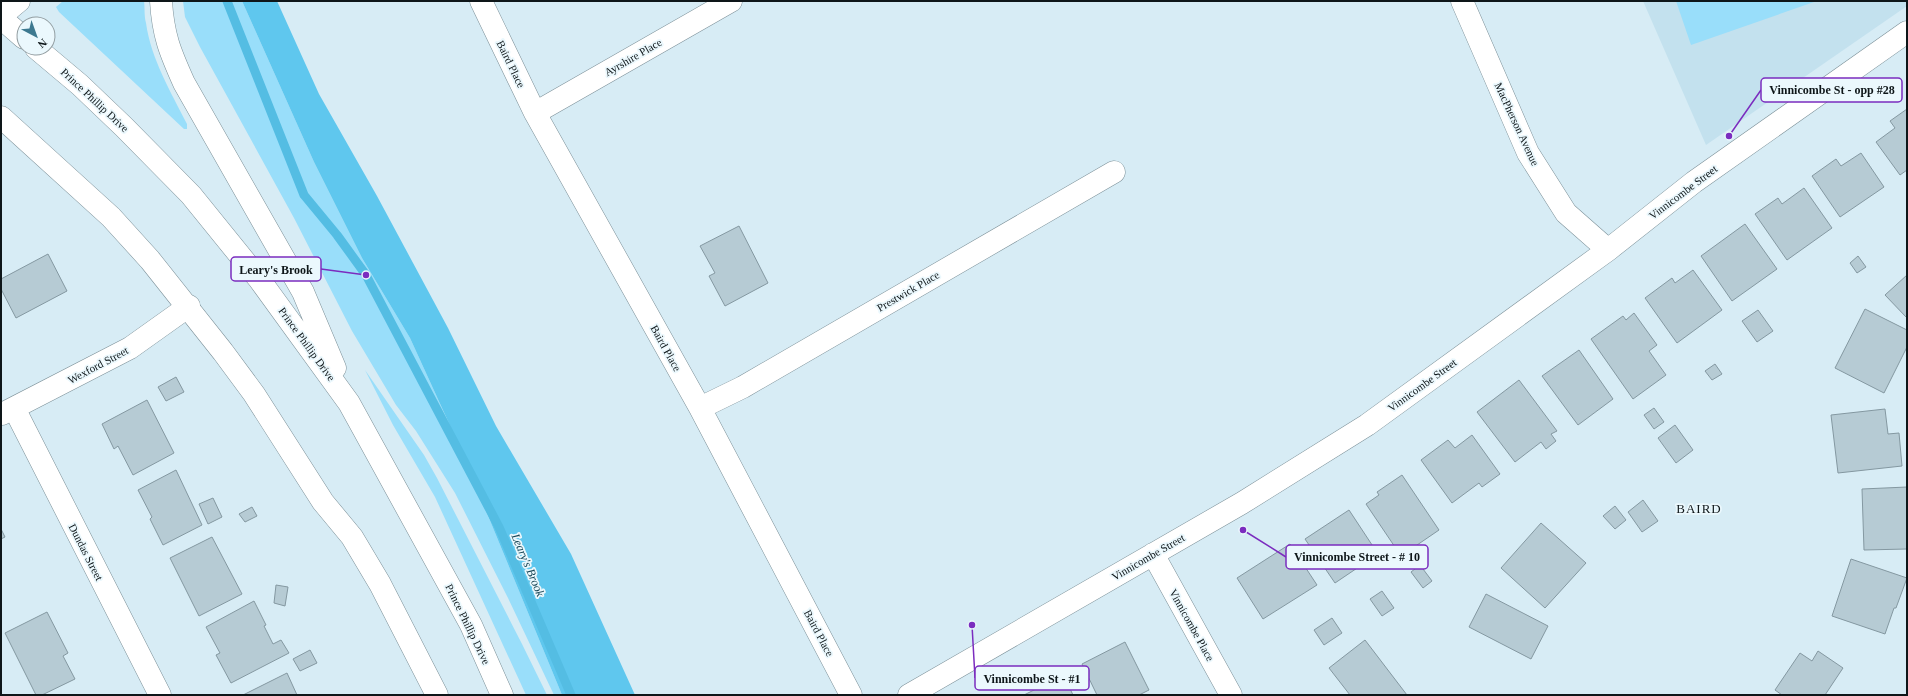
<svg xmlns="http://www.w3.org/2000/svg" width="1908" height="696" font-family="'Times New Roman',serif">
<rect width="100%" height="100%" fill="#d7ecf5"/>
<path fill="#c3e1ee" d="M 1643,1 L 1907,1 L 1907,6 L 1706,145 Z"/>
<path fill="#99defa" d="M 63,1 L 144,1 C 145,8 144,16 146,23 C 151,59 171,92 187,124 L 187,129 L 184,129 L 59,12 L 56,7 Z
M 183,1 L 242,1 L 314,162 L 362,258 L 410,338 L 458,443 L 562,695 L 554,695 L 508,598 L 455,493 L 416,431 L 396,405 L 352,331 L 294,218 L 200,47 L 185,17 Z
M 1676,1 L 1813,1 L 1814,2 L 1691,45 Z
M 365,370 L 424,455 L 437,478 L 522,644 L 547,695 L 526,695 L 435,497 L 393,425 Z"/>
<path fill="#5fc7ee" d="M 242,1 L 277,1 L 319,94 L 377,196 L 448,328 L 496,426 L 571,554 L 635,695 L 562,695 L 458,443 L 410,338 L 362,258 L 314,162 Z"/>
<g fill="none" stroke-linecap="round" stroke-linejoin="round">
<path stroke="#54bde3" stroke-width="9" d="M 227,1 L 304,195 L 337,235 L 366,275 L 499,527 L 571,695"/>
</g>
<path fill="#b6cbd4" stroke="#8498a1" d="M 1907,109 L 1907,170 L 1900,175 L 1876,142 L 1895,128 L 1890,121 Z
M 1861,153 L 1884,187 L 1840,217 L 1812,176 L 1836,159 L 1841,166 Z
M 1804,188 L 1832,228 L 1787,260 L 1755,214 L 1778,198 L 1782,204 Z
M 1745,224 L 1777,269 L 1732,301 L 1701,256 Z
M 739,226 L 768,283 L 725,306 L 709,276 L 715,273 L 700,246 Z
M 48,254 L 67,291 L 16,318 L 1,289 L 1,279 Z
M 1858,256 L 1866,267 L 1857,273 L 1850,263 Z
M 1693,270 L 1722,310 L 1677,343 L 1645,298 L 1672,278 L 1675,283 Z
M 1907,275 L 1907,318 L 1885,295 Z
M 1865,309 L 1907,330 L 1907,347 L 1884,393 L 1835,368 Z
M 1758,310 L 1773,331 L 1757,342 L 1742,321 Z
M 1634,313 L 1657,345 L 1649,351 L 1666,375 L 1633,399 L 1591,339 L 1623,316 L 1626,320 Z
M 1579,350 L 1613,399 L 1578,425 L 1542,376 Z
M 1715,364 L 1722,374 L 1712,380 L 1705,371 Z
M 176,377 L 184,392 L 166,401 L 158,387 Z
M 1519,380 L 1557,431 L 1551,434 L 1556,441 L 1546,449 L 1541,442 L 1515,462 L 1477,412 Z
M 147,400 L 174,453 L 133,475 L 118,446 L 114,449 L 102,424 Z
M 1654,408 L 1664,422 L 1654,429 L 1644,415 Z
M 1885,409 L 1888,434 L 1899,433 L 1902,466 L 1838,473 L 1831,415 Z
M 1675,425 L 1693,450 L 1676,463 L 1658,438 Z
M 1472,435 L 1500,474 L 1482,487 L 1479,483 L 1452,503 L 1421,460 L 1448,440 L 1455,448 Z
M 176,470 L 202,525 L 163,545 L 150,519 L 152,517 L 138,490 Z
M 1402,475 L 1439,530 L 1401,556 L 1366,504 L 1379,495 L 1377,492 Z
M 1907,487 L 1907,549 L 1864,550 L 1862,489 Z
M 213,498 L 222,517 L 208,524 L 199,504 Z
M 1643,500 L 1658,521 L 1642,532 L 1628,512 Z
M 1615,506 L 1626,520 L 1615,529 L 1603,516 Z
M 252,507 L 257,516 L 245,522 L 239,514 Z
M 1349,510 L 1378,554 L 1335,583 L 1305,539 Z
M 1541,523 L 1586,563 L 1545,608 L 1501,568 Z
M 1,529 L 5,537 L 1,539 Z
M 212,537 L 242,594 L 199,616 L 170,558 Z
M 1290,544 L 1317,585 L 1263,619 L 1237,578 Z
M 1851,559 L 1907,578 L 1896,608 L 1894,608 L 1885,634 L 1832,616 Z
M 1420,565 L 1432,581 L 1423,588 L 1411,572 Z
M 276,585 L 288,587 L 285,606 L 274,603 Z
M 1382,591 L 1394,608 L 1382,616 L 1370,599 Z
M 1486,594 L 1548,626 L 1531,659 L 1469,627 Z
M 254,601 L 266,625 L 264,626 L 273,644 L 281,640 L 289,653 L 231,683 L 216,655 L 220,653 L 206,627 Z
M 47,612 L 68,653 L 63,656 L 75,679 L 42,695 L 36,695 L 5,633 Z
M 1332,618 L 1342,633 L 1324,645 L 1314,630 Z
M 1365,640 L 1407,695 L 1350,695 L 1329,668 Z
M 1125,642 L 1149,690 L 1139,695 L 1097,695 L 1082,664 Z
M 310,650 L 317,663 L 300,671 L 293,659 Z
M 1818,651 L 1843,668 L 1825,695 L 1782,695 L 1775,690 L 1800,653 L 1812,661 Z
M 1062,672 L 1073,695 L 1024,695 L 1040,687 L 1038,684 Z
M 287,673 L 297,695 L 243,695 Z"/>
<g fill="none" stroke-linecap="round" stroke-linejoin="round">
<defs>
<path id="street" d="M 481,1 L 535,113 L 700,408 L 851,695
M 1462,1 L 1528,153 L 1566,213 L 1608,250
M 535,113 L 731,1
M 14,408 L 160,695
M 700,408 L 743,387 L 1114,172
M 2,414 L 130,348 L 189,306
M 1153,554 L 1231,695
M 909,695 L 1242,503 L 1367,425 L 1608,250 L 1694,182 L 1907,32"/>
<path id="secondary" d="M 1,16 L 19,1"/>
<path id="primary" d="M 161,1 C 163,35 170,52 184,83 L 303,292 L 335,368
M 1,18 L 24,38
M 36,48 L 80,85 L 124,127 L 191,195 L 259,279 L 349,403 L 471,625 L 502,695
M 1,117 L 111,217 L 150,260 L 223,352 L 254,394 L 323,502 L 352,537 L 380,584 L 437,695"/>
</defs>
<use href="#street" stroke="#7c9098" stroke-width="23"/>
<use href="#secondary" stroke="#7c9098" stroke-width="23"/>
<use href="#primary" stroke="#7c9098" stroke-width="23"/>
<use href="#street" stroke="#fff" stroke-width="22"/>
<use href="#secondary" stroke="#fff" stroke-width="22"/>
<use href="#primary" stroke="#fff" stroke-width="22"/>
</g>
<g text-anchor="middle" stroke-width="3.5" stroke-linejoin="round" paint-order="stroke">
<g font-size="11" fill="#0e1619" stroke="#ebf8fd">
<text transform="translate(633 57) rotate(-30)" y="4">Ayrshire Place</text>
<text transform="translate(511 64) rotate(64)" y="4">Baird Place</text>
<text transform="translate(95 100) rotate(43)" y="4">Prince Phillip Drive</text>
<text transform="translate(1517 124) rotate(65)" y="4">MacPherson Avenue</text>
<text transform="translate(1683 192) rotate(-37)" y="4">Vinnicombe Street</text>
<text transform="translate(908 291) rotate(-30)" y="4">Prestwick Place</text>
<text transform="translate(307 344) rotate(54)" y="4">Prince Phillip Drive</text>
<text transform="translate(666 348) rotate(61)" y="4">Baird Place</text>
<text transform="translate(98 365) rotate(-28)" y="4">Wexford Street</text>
<text transform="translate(1422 385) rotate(-36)" y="4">Vinnicombe Street</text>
<text transform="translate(86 552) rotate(63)" y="4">Dundas Street</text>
<text transform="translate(1148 557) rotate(-30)" y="4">Vinnicombe Street</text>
<text transform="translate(468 624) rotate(64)" y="4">Prince Phillip Drive</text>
<text transform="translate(1192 625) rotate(61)" y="4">Vinnicombe Place</text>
<text transform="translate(819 633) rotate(62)" y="4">Baird Place</text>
</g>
<g font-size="12" font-style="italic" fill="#184656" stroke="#ebf8fd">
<text transform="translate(528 565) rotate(67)" y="4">Leary's Brook</text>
</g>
<g font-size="13" letter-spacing="1" fill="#0e1619" stroke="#ebf8fd">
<text x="1699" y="513">BAIRD</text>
</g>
</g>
<path fill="none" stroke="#7b2cbf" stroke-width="1.5" d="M1729 136L1761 90M366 275L321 269M1243 530L1286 557M972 625L975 678"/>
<g fill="#7b2cbf" stroke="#ebf8fd" stroke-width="1.5">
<circle cx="1729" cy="136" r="4"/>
<circle cx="366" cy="275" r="4"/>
<circle cx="1243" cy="530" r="4"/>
<circle cx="972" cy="625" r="4"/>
</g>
<g fill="#ebf8fd" stroke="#7b2cbf" stroke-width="1.5">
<rect x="1761" y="78" width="141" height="24" rx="4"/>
<rect x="231" y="257" width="90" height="24" rx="4"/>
<rect x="1286" y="545" width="142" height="24" rx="4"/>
<rect x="975" y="666" width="114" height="24" rx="4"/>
</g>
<g font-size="12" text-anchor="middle" font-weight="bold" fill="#0e1619">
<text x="1832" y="94">Vinnicombe St - opp #28</text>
<text x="276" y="274">Leary's Brook</text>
<text x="1357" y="561">Vinnicombe Street - # 10</text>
<text x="1032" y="683">Vinnicombe St - #1</text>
</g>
<rect width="1908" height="696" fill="none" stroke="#0e1619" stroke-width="4"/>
<g transform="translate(36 36) rotate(139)"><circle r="19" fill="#ebf8fd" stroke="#939ea2"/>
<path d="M0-3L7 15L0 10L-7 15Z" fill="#3d7990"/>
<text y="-6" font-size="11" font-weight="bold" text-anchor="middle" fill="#0e1619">N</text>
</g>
</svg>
